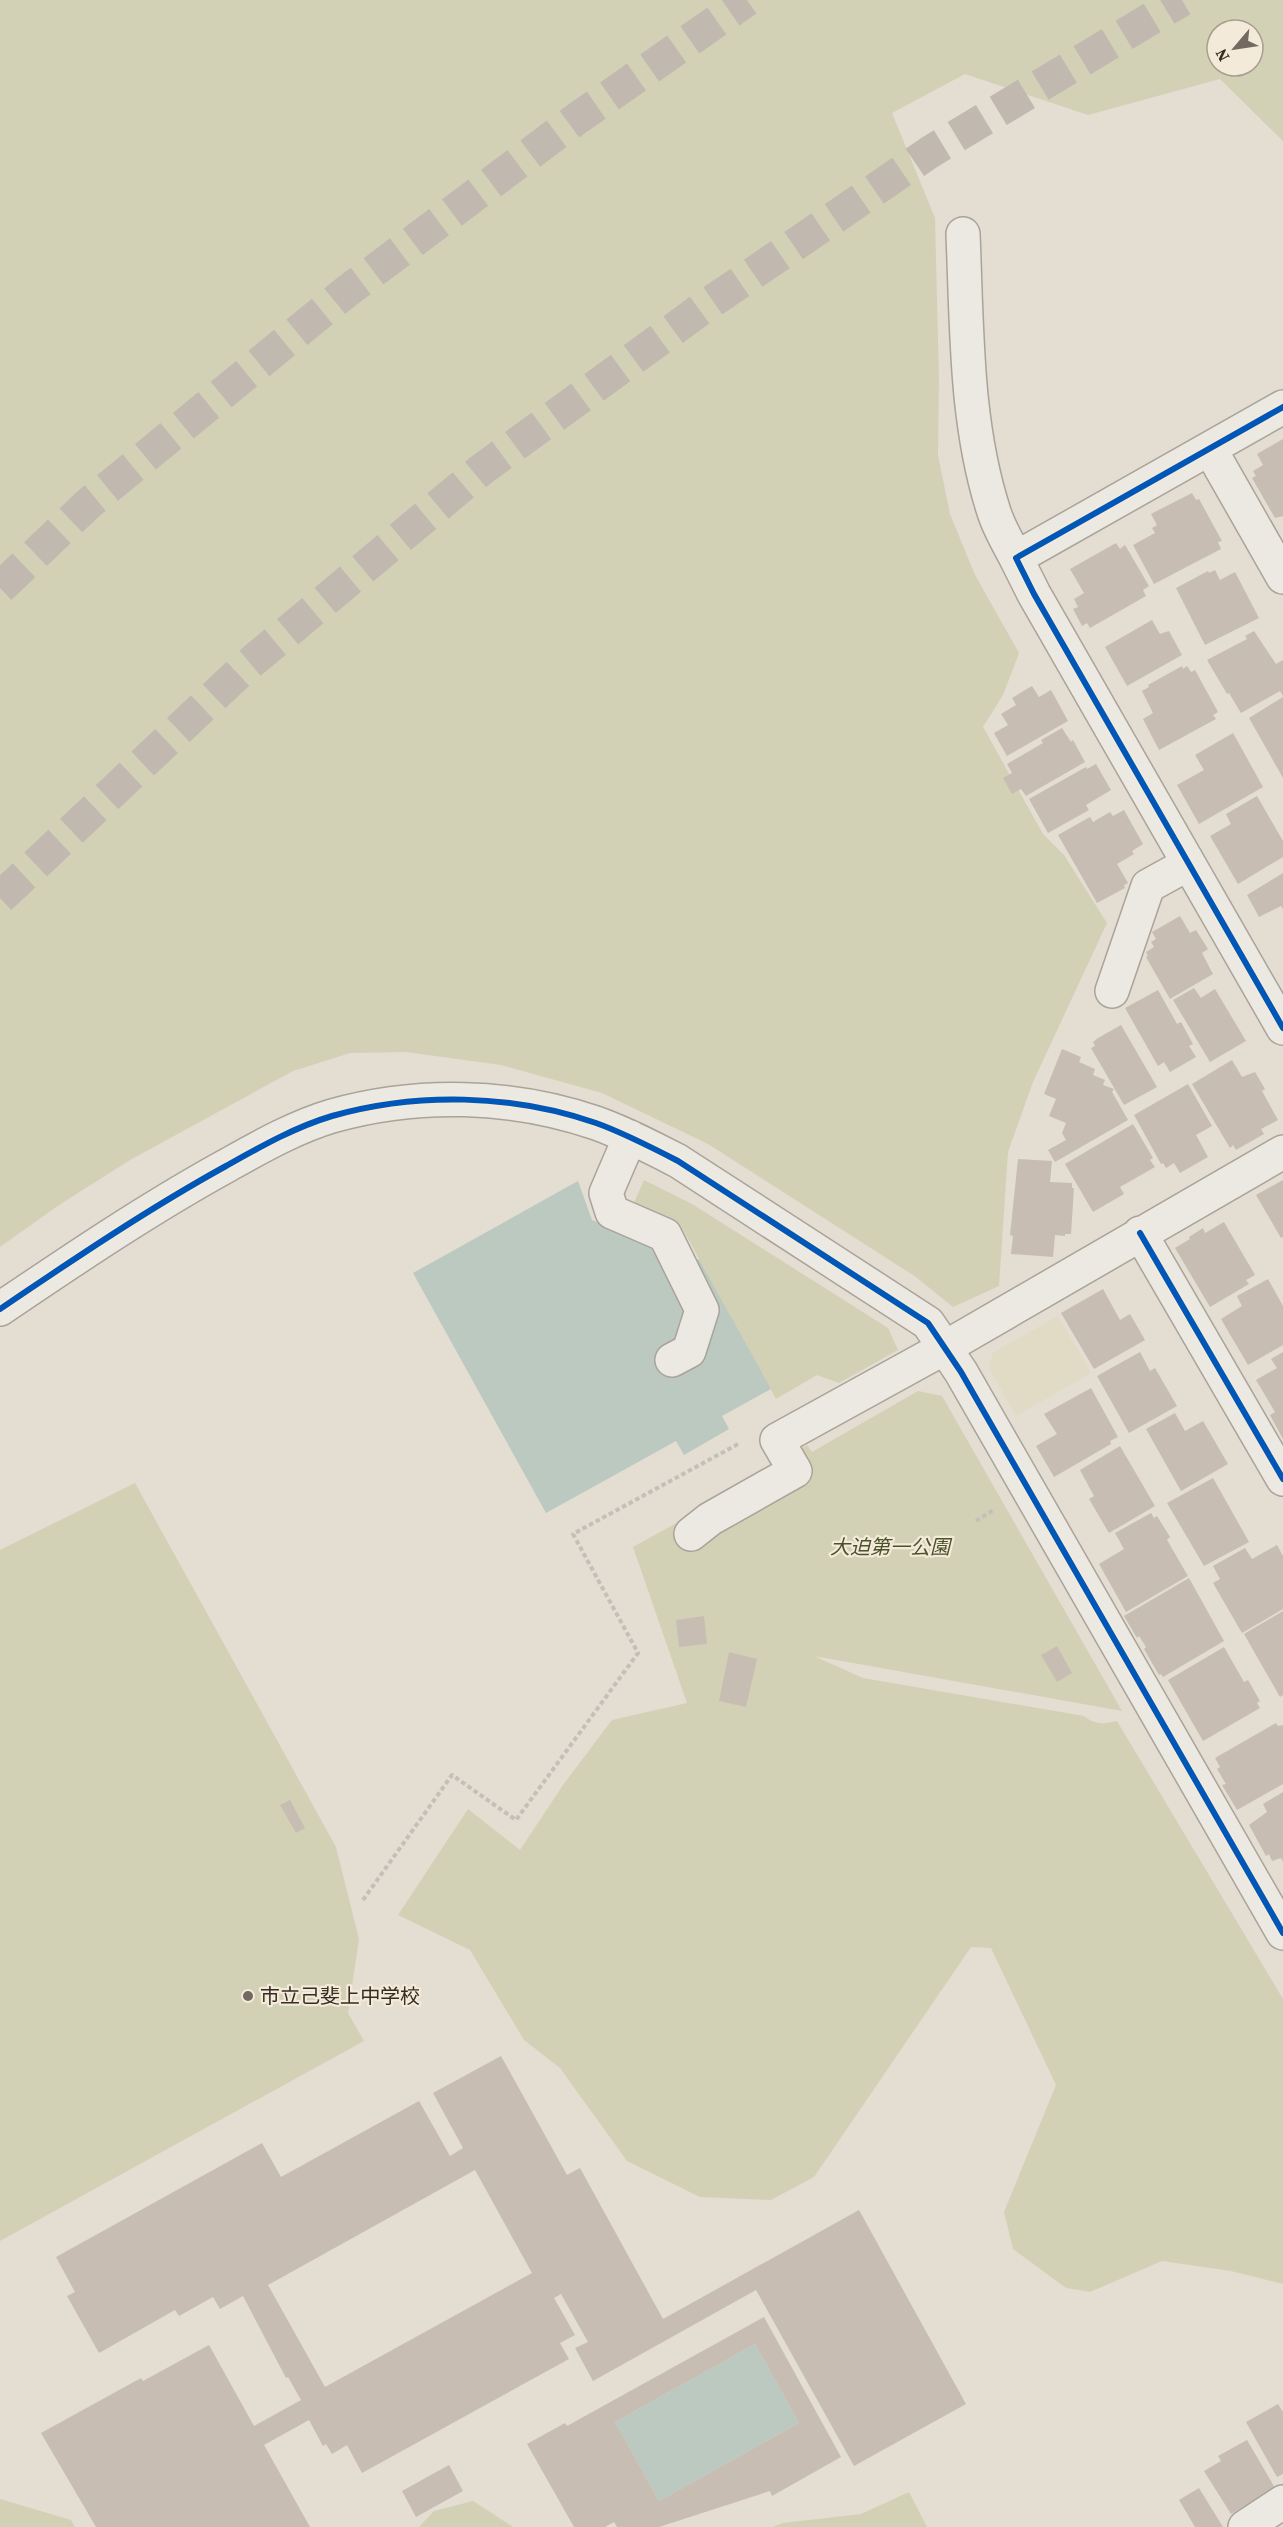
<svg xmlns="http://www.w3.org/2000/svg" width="1283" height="2527" font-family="'Source Serif 4','Noto Sans JP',serif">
<rect width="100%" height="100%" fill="#e3ddd2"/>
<path fill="#e1dac4" d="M 1058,1316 L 1091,1373 L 1016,1416 L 989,1368 L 993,1353 Z"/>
<path fill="#d2d1b6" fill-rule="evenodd" d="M 0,0 L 1283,0 L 1283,141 L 1220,79 L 1088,115 L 965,74 L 892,113 L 935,218 L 939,380 L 938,455 L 950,514 L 975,575 L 1019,653 L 1003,695 L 983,727 L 1043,834 L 1064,855 L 1107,923 L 1033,1082 L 1008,1152 L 999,1286 L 953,1307 L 916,1277 L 708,1144 L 602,1093 L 501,1065 L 406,1052 L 350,1053 L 293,1071 L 130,1160 L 59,1205 L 0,1247 ZM 1217,30 L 1253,30 L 1253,66 L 1217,66 Z
M 644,1180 L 692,1204 L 888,1328 L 898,1350 L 839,1383 L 817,1375 L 776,1399 L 681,1226 L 633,1205 Z
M 918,1391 L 942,1396 L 1122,1711 L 814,1656 L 863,1678 L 1084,1716 C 1094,1725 1105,1724 1117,1721 L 1283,1999 L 1283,2284 L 1231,2271 L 1162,2261 L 1090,2292 L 1066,2288 L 1013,2249 L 1004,2212 L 1056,2085 L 991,1948 L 971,1947 L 814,2177 L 771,2200 L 700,2197 L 627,2161 L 560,2068 L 524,2040 L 470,1950 L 398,1915 L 468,1809 L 520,1850 L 563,1785 L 612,1720 L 687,1703 L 633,1547 L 682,1520 L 701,1506 L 807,1445 L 812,1452 Z
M 135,1483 L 336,1847 L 359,1939 L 348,2013 L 364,2041 L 0,2241 L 0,1550 Z
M 909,2492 L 927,2527 L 773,2527 L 783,2523 L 861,2514 Z
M 0,2499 L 71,2520 L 75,2527 L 0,2527 Z
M 473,2501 L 513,2527 L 419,2527 L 434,2511 Z"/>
<path fill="#bbc9c0" d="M 578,1181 L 592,1220 L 649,1244 L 687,1311 L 675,1375 L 702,1360 L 716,1310 L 691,1264 L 699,1259 L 771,1389 L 722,1416 L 729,1429 L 684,1455 L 676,1441 L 546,1513 L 413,1273 Z
M 755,2344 L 799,2423 L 659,2501 L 615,2422 Z"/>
<path fill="#c7bdb3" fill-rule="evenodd" d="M 1283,439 L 1283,516 L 1275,518 L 1252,478 L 1256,476 L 1253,471 L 1263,465 L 1257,454 Z
M 1192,493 L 1196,500 L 1199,499 L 1222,541 L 1218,542 L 1221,549 L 1154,584 L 1133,545 L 1155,533 L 1152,528 L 1157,525 L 1151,514 Z
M 1116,543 L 1120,549 L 1125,545 L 1149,586 L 1143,590 L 1146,596 L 1090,628 L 1087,623 L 1082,626 L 1073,609 L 1078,607 L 1074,599 L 1084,593 L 1070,569 Z
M 1215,570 L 1220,580 L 1235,572 L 1259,618 L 1205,645 L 1176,588 L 1208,571 L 1209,573 Z
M 1152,620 L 1160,634 L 1169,631 L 1182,655 L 1127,686 L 1105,647 Z
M 1254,631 L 1276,664 L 1283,660 L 1283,696 L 1280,691 L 1241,713 L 1229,693 L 1227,694 L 1207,660 L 1247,639 L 1245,636 Z
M 1182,666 L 1183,669 L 1187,666 L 1191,672 L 1195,670 L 1218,712 L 1213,715 L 1216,719 L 1159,750 L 1143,719 L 1153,713 L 1142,691 L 1149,687 L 1148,685 Z
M 1032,686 L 1039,697 L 1051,690 L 1068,721 L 1007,756 L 994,733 L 1008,725 L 1001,714 L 1016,705 L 1012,698 Z
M 1283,697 L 1283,778 L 1249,718 Z
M 1062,728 L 1071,742 L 1073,740 L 1085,762 L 1026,796 L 1021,789 L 1012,794 L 1003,778 L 1012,773 L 1007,764 L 1043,743 L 1041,740 Z
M 1233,733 L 1263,787 L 1199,824 L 1177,785 L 1204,770 L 1195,755 Z
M 1096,764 L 1111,790 L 1086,805 L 1089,810 L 1048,833 L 1029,799 L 1086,767 L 1087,769 Z
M 1257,796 L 1283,841 L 1283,857 L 1238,884 L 1210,836 L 1231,824 L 1226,814 Z
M 1124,810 L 1143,844 L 1132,851 L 1134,854 L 1117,864 L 1128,883 L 1124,885 L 1125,888 L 1097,903 L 1058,835 L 1090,817 L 1093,822 L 1110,812 L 1113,816 Z
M 1283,873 L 1283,909 L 1281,906 L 1259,917 L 1247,895 Z
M 1180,916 L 1190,933 L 1196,930 L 1208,949 L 1202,953 L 1213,974 L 1170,999 L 1146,957 L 1148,956 L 1146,952 L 1154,947 L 1151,942 L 1156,939 L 1152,932 Z
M 1194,988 L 1201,998 L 1215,989 L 1246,1041 L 1210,1062 L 1173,1000 Z
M 1158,990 L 1177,1024 L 1181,1022 L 1193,1044 L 1189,1046 L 1196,1057 L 1170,1072 L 1164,1062 L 1158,1066 L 1125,1008 Z
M 1121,1025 L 1157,1087 L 1124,1105 L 1091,1048 L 1095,1046 L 1093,1042 L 1098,1038 Z
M 1062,1049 L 1081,1057 L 1079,1062 L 1095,1069 L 1093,1075 L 1105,1080 L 1103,1085 L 1114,1089 L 1112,1092 L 1128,1120 L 1055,1162 L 1048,1150 L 1066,1140 L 1062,1133 L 1066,1123 L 1049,1116 L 1056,1099 L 1044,1094 Z
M 1232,1060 L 1242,1077 L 1255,1072 L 1265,1089 L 1262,1091 L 1278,1120 L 1261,1129 L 1264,1134 L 1236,1150 L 1233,1145 L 1230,1148 L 1192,1084 Z
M 1188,1084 L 1212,1126 L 1196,1135 L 1208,1157 L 1180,1173 L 1174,1163 L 1166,1168 L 1163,1163 L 1161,1164 L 1134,1115 Z
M 1133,1124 L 1153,1158 L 1150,1160 L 1155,1167 L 1120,1187 L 1124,1194 L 1093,1212 L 1065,1164 Z
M 1018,1159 L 1052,1161 L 1050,1182 L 1072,1183 L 1072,1188 L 1074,1188 L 1071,1234 L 1065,1234 L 1065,1236 L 1055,1235 L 1053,1257 L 1011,1254 L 1013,1236 L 1010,1235 Z
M 1283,1180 L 1283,1237 L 1281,1238 L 1256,1195 Z
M 1224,1222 L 1255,1275 L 1246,1280 L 1249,1284 L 1210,1307 L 1175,1248 L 1190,1239 L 1189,1237 L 1203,1228 L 1205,1233 Z
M 1268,1279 L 1283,1306 L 1283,1345 L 1248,1365 L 1221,1319 L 1242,1306 L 1237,1296 Z
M 1103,1289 L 1120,1320 L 1130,1314 L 1145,1340 L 1094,1369 L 1061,1313 Z
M 1140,1352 L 1150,1371 L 1155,1368 L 1177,1406 L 1129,1433 L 1097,1376 Z
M 1283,1352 L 1283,1439 L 1270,1415 L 1275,1412 L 1256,1380 L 1277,1368 L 1271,1359 Z
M 1091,1388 L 1118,1437 L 1110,1441 L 1111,1444 L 1054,1477 L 1036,1446 L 1057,1434 L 1044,1414 Z
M 1175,1413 L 1185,1431 L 1203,1421 L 1228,1464 L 1181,1491 L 1146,1429 Z
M 1120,1446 L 1155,1506 L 1109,1533 L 1089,1499 L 1094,1496 L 1080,1470 Z
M 1213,1478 L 1249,1542 L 1204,1566 L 1167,1503 Z
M 1151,1513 L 1154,1518 L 1157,1516 L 1170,1537 L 1167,1540 L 1188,1576 L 1126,1612 L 1099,1564 L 1124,1549 L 1115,1533 Z
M 1277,1545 L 1283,1556 L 1283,1609 L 1242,1633 L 1213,1583 L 1220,1579 L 1213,1566 L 1245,1548 L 1252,1559 Z
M 1189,1578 L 1224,1641 L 1163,1677 L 1161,1674 L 1159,1675 L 1144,1649 L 1146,1647 L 1139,1636 L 1137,1638 L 1124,1616 Z
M 1283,1611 L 1283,1695 L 1280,1697 L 1244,1634 Z
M 704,1616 L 707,1644 L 679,1647 L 676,1620 Z
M 1057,1646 L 1072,1673 L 1057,1682 L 1041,1655 Z
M 1224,1647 L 1244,1682 L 1248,1680 L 1260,1701 L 1257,1703 L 1260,1708 L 1203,1741 L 1168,1680 Z
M 729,1652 L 757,1659 L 746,1707 L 719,1701 Z
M 1276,1723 L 1278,1726 L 1283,1725 L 1283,1784 L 1237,1810 L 1222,1785 L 1226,1784 L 1217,1769 L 1220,1767 L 1215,1758 Z
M 1283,1792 L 1283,1862 L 1281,1858 L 1272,1861 L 1269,1854 L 1266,1856 L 1249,1825 L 1267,1812 L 1263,1804 Z
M 290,1800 L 305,1828 L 296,1833 L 280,1805 Z
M 501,2056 L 567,2175 L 580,2168 L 663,2319 L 859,2210 L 966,2404 L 854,2466 L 756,2290 L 593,2381 L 575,2348 L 588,2342 L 561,2294 L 554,2298 L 575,2335 L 560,2343 L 569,2359 L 362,2473 L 347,2445 L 332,2454 L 326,2444 L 323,2446 L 309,2420 L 264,2445 L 310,2527 L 96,2527 L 41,2433 L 141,2378 L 143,2381 L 209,2345 L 254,2426 L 301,2400 L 288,2377 L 286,2378 L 243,2296 L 220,2309 L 213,2297 L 179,2316 L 175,2310 L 99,2353 L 67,2296 L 75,2292 L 56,2257 L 262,2143 L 281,2177 L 419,2101 L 450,2156 L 463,2148 L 433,2093 ZM 475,2170 L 532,2273 L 325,2387 L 268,2285 Z
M 764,2317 L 841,2457 L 772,2496 L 770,2491 L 659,2527 L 617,2527 L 614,2522 L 605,2527 L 574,2527 L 527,2444 L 565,2423 L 567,2426 ZM 755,2344 L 799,2423 L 659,2501 L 615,2422 Z
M 1278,2404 L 1283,2412 L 1283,2474 L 1277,2477 L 1246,2422 Z
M 1247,2440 L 1275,2488 L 1231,2514 L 1204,2471 L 1221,2461 L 1218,2456 Z
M 449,2465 L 463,2491 L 416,2517 L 402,2491 Z
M 1199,2488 L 1223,2527 L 1195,2527 L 1179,2500 Z"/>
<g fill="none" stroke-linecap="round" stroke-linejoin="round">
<path stroke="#c1b9af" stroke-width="33" stroke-dasharray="33 16" stroke-linecap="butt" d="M 0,588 L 88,504 L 346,292 L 575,120 L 747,0
M 0,898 L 243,669 L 481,470 L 704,307 L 930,152 L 1182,0"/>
<defs>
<path id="minor" d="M 963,234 C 967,327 965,423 994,512 C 999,528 1008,543 1016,558
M 1283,407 L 1016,558 L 1034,594 L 1283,1028
M 1210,449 L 1283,577
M 1112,991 L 1148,886 L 1188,864
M 630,1137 L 606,1193 L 612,1212 L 665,1235 L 702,1310 L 689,1351 L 672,1360
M 1140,1233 L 1283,1479
M 0,1309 C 74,1259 148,1209 226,1166 C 260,1147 295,1127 332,1116 C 417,1092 512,1094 596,1123 C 624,1133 651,1147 678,1161 L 928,1323 L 961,1372 L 1283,1933
M 691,1534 L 710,1519 L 795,1471 L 777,1440 L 946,1347 L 1283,1152
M 1245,2527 L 1283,2502"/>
</defs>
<use href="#minor" stroke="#a9a39a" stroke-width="36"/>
<path stroke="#c4c0b9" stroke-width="4" stroke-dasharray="4.5 3" stroke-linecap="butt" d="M 976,1521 L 995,1509
M 363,1900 L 452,1775 L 516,1820 L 638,1653 L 573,1534 L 740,1443"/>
<use href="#minor" stroke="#ece9e2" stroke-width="33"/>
<defs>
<path id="cycleway" d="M 1283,407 L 1016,558 L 1034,594 L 1283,1028
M 1140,1233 L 1283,1479
M 0,1309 C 74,1259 148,1209 226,1166 C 260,1147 295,1127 332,1116 C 417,1092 512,1094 596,1123 C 624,1133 651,1147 678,1161 L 928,1323 L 961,1372 L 1283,1933"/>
</defs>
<use href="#cycleway" stroke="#f3ead9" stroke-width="10"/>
<use href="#cycleway" stroke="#0057b8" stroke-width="6"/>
</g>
<circle fill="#746960" stroke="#f3ead9" stroke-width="2" cx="248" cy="1996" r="6"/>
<g text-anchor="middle" stroke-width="4.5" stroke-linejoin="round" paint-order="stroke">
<g font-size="20" font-style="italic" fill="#4a522b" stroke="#f3ead9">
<text x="890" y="1554">大迫第一公園</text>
</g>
<g font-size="20" fill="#382b22" stroke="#f3ead9" text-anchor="start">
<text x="260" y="2003">市立己斐上中学校</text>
</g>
</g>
<g transform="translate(1235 48) rotate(241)"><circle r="28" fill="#f3ead9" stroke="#a89e90" stroke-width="1.5"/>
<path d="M0-4.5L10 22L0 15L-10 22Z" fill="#746960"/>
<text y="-9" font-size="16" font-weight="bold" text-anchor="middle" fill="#382b22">N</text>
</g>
</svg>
